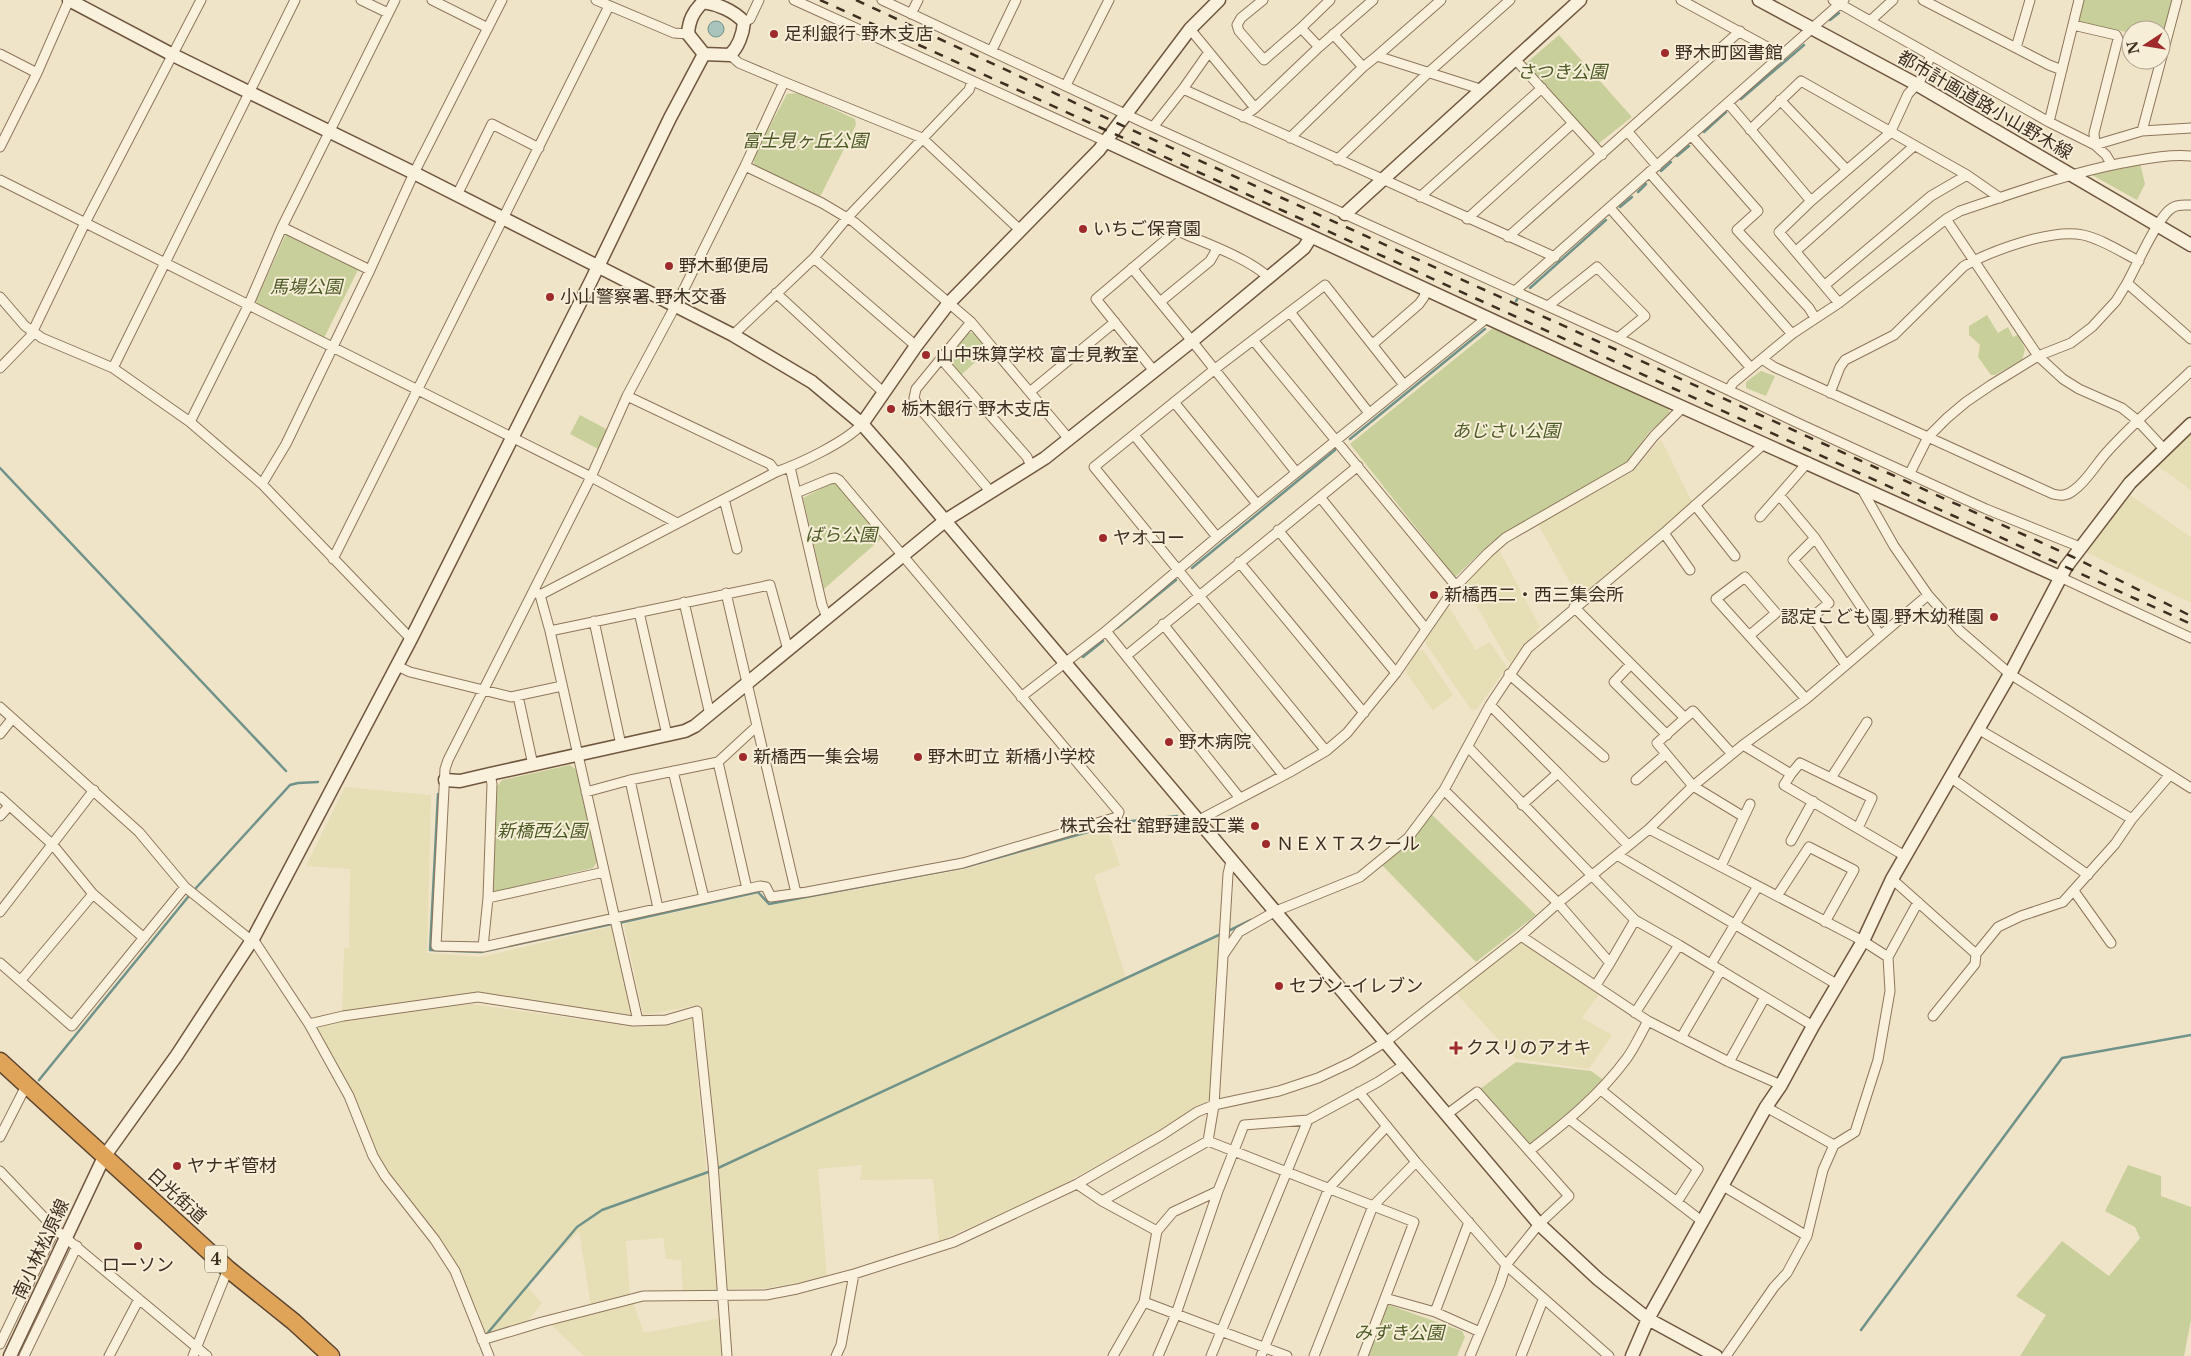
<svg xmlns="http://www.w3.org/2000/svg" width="2191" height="1356" font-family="'Libre Baskerville','Noto Sans JP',serif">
<rect width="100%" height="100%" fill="#f0e4c8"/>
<path fill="#e6deb5" d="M 2191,433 L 2191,490 L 2156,465 Z
M 1661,439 L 1692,502 L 1636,551 L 1578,597 L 1538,524 L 1635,469 Z
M 2130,495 L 2191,537 L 2191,603 L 2086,552 Z
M 1498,548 L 1540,627 L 1510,664 L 1464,584 L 1473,573 Z
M 1448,605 L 1476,650 L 1490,642 L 1507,667 L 1477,709 L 1472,711 L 1426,644 L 1425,639 Z
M 1423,650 L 1453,695 L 1433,711 L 1405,671 L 1417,651 Z
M 345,787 L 431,795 L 427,953 L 482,957 L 613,926 L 632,1016 L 478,996 L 342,1014 L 344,948 L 349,948 L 350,869 L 306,866 Z
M 1107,828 L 1120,865 L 1094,876 L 1126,978 L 1221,936 L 1211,1101 L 1044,1195 L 939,1241 L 933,1179 L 860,1180 L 862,1165 L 818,1169 L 827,1277 L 768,1288 L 728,1289 L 700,1005 L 643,1015 L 624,924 L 758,894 L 771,905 L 966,869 Z
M 1521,939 L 1600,993 L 1582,1018 L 1612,1035 L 1589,1069 L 1516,1059 L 1454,991 Z
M 470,1004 L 636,1027 L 668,1025 L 692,1019 L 718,1292 L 683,1292 L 681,1260 L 666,1259 L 663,1238 L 626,1241 L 630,1295 L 591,1306 L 579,1231 L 526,1286 L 542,1303 L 527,1322 L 477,1335 L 464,1282 L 374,1152 L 352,1095 L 317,1028 L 346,1020 Z
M 633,1302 L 644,1333 L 721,1318 L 724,1356 L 584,1356 L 549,1323 Z"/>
<path fill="#c9cf9b" d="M 2082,0 L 2172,0 L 2161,41 L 2161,30 L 2131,30 L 2131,33 L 2080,22 L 2078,16 Z
M 1559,35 L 1632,117 L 1598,144 L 1525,64 Z
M 799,93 L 855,119 L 856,125 L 821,195 L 817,197 L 755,167 L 753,158 L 787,94 Z
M 2140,163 L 2145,184 L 2137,200 L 2092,175 L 2093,173 Z
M 286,234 L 358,270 L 324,338 L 255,303 Z
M 1987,315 L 1998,333 L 2008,327 L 2013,337 L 2019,334 L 2025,350 L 2022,360 L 1995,375 L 1991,375 L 1978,357 L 1980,345 L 1969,335 L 1969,326 Z
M 1493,328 L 1669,409 L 1670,415 L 1649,432 L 1627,462 L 1492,542 L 1455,577 L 1350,444 Z
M 976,332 L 990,349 L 961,375 L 952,365 L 950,357 L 968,333 Z
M 1761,371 L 1775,376 L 1766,396 L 1746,388 L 1746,382 Z
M 580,415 L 608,430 L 598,449 L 570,434 Z
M 830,484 L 837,484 L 881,539 L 824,589 L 803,498 Z
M 570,765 L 578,771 L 597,862 L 593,868 L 493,892 L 496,788 L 502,780 Z
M 1428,811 L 1536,915 L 1476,962 L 1379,862 L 1405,845 Z
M 1516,1062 L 1591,1071 L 1605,1081 L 1529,1145 L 1480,1089 Z
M 2128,1165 L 2161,1176 L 2161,1196 L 2191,1207 L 2191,1320 L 2184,1356 L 2020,1356 L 2046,1315 L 2016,1296 L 2062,1241 L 2109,1276 L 2140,1238 L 2135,1227 L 2105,1211 Z
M 1389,1305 L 1462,1331 L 1465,1337 L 1457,1356 L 1366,1356 L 1384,1307 Z"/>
<path fill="#a9c4bc" stroke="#6f938a" d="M708 29a8 8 0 1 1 16 0a8 8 0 1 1-16 0Z"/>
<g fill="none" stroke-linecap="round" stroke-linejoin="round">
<path stroke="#6f938a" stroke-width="2.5" d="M 1830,20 L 1839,13
M 1741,99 L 1804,45
M 1704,132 L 1726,112
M 1677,156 L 1689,146
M 1661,171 L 1671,162
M 1638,192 L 1646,184
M 1620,207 L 1632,197
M 1530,288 L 1606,220
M 1516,301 L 1518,298
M 1350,439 L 1485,329
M 0,468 L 286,771
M 1192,568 L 1335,450
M 1117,628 L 1176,580
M 1083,657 L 1103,641
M 438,794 L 430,950 L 481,952 L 612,924
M 196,888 L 290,785 L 298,783 L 318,782
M 619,923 L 758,892 L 769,904 L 965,867 L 1123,822 L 1177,816
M 1226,932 L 1251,920
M 39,1080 L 188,897
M 716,1169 L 1221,934
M 1861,1330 L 2062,1058 L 2191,1035
M 486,1335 L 577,1227 L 602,1210 L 711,1171"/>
<defs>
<path id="street" d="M 361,0 L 388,13
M 432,0 L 488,28
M 596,0 L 674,33 L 688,34
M 794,0 L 1105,141
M 882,0 L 1153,127 L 1618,338 L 1800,424 L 1986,509 L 2080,547
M 1263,0 L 1241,18 L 1237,25 L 1239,31 L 1264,60 L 1301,28
M 1681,0 L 1782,55
M 1833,0 L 2049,122 L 2095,145 L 2106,155 L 2112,165
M 1923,0 L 2049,65 L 2062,70
M 911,14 L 918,0
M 1870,21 L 1893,0
M 744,22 L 750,19 L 759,0
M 2073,25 L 2116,35 L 2118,39 L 2094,133 L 2095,145 L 2142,131 L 2191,128
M 1190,29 L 1255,108
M 1333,34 L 1363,67 L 1377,56 L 1480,89
M 1319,47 L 1301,28 L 1330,0
M 2016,48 L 2030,0
M 992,50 L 1016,0
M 0,54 L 37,73
M 730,55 L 739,63 L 784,82 L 922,138 L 1020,230
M 1377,56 L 1441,0
M 1515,59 L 1602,155
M 2161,60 L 2177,0
M 784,82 L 745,166 L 679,299 L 627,396 L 591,477 L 448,760 L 445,769 L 436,946 L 483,947 L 760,886 L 766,887 L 771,897 L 807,892 L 963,863 L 1117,817 L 1119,812 L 839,480 L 835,478 L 830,479 L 796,493
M 1066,85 L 1109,0
M 1183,89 L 1555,257
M 1780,100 L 1847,170
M 1728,103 L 1811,201
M 1243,117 L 1255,108 L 1319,47 L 1373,0
M 2049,122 L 2079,0
M 1153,127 L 1183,89 L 1209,52
M 1750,130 L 1801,81 L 1967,175 L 1931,196 L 1825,285
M 2142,131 L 2161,60
M 1628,132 L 1657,166
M 1691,135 L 1758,211 L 1737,230 L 1809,308 L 1815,318
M 1290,138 L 1363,67
M 0,147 L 37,73 L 69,0
M 1337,160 L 1429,72 L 1510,0
M 745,166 L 822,203 L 854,222 L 971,322 L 1069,439
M 1649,172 L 1792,334
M 1967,175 L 2000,198
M 0,180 L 591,477 L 677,523
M 457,195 L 492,124 L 539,148
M 1420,197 L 1542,88
M 2191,205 C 2185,205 2177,204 2172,208 C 2158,216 2136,267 2127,283 L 2191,339
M 1610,208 L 1751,368
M 1467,219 L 1573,123
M 1946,219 L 2038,356 L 2063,379 L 2079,389 L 2122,408 L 2137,420 L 2164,449
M 282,227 L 370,270
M 1508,237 L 1740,31
M 1796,251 L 1914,146
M 814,258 L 916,346
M 1132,268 L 1192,341 L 1296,472
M 1515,291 L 1844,0
M 776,293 L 883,392
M 0,297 L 25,326 L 42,338 L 113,368 L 190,422 L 262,484 L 411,639
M 1160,302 L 1210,261 L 1217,249
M 1839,303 L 1779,232 L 1811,201 L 1890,133 L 1908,94 L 1920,81 L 1931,55
M 1548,306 L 1597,267 L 1645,316 L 1618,338
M 1290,312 L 1369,413
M 971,322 L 916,389 L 914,398 L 918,406 L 990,491
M 733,335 L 814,258 L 847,218 L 969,90 L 972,81
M 1253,340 L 1456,586
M 1373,344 L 1419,304 L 1424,297 L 1426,289
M 1762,359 L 1774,367 L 2053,494 C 2061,496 2067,496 2074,490 C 2087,481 2096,464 2107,452 C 2133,423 2163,398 2191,371
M 942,360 L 1027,457 L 1031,466
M 0,368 L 30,337 L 85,223 L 201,0
M 113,368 L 295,0
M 1154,371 L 1096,299 L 1175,232 L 1180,232 C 1205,243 1248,258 1268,277
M 1729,390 L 1733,383 L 1792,334 L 1839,303 L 1946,219 L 1960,211 C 2014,193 2066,174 2122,163 C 2145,159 2168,154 2191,156
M 1031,391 L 1115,322
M 1830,393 L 1840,367 L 1845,360 L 1894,335 L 1964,266 C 1991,251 2052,228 2083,235 C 2102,239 2121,252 2139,261
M 627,396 L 770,464 L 776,472
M 1174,402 L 1257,504
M 190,422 L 248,306 L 282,227 L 395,0
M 1134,435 L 1217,537
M 790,467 L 822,605 L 827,617
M 1910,473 L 1928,437 L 1947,418 L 1966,402 L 1991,385 L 2038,356 L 2071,343 L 2092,327 L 2116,301 L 2127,283
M 262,484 L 286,444 L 370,270 L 414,173 L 502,0
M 1860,486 L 1894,546 L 1928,595 L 1960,631 L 2010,674 L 2191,788
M 1780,496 L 1815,538
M 1320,497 L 1426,629
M 724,499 L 737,549
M 1695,505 L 1735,556
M 1760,517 L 1808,462
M 1278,530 L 1396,673
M 1664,533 L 1690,570
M 333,559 L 609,6
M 1239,562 L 1364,713
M 2062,578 L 2191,638
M 536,592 L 540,595 L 776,472 C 799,464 846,442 862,424
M 726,593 L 796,893
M 540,595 L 550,631 L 638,1021
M 684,602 L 710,715
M 1574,607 L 1685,718 L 1657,743 L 1693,786 L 1744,817
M 639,612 L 667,735
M 594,621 L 621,745
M 1163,624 L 1283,775
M 550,631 L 770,585 L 788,650
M 1106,631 L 1239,797
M 1750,635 L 1776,613 L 1745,577 L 1716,599 L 1806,699
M 1126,656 L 1358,466
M 1631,664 L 1614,682 L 1667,735
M 1846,665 L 1812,617 L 1829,603 L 1793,560 L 1815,538 L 1880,635
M 397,666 L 410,672 L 511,697 L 562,686
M 1509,674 L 1604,757
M 518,696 L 533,765
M 1021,697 L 1106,631 L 1217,537 L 1488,317
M 1490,705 L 1558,773 L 1522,805
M 0,707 L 139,832 L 185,887 L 252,941
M 1685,718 L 1693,711 L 1732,754
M 1978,729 L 2132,819
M 0,734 L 12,719
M 1743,745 L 1791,774 L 1784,785 L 1905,856
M 1468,747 L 1635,920 L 1679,945 L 1813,1026
M 1326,751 L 1094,467 L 1215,369 L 1325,285 L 1404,385
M 718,762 L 747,889
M 673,771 L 704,898
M 1558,773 L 1628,845
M 1791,774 L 1800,763 L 1872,798 L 1858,828
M 1950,777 L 2088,875
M 1831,778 L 1867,722
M 630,780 L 658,908
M 1636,780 L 1666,754
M 1444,790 L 1558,903 L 1610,963 L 1635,920
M 586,792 L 630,780 L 718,762 L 757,726
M 0,797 L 53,845 L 93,894 L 144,938
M 0,816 L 9,806
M 1199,820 L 1290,772 L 1326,751 L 1347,733 L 1396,673 L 1456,586 L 1488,553 L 1505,538 L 1630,466 L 1654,436 L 1683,407
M 1649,829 L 1863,941 L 1888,957 L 1918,902
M 1791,841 L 1813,801
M 1617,855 L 1838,985
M 1721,866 L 1750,804
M 1892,879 L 1976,954 L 1998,927 L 2021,916 L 2063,902 L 2115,844 L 2132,819 L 2169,776
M 2074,891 L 2111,943
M 1777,896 L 1809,847 L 1854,870 L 1825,922
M 488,898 L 492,784 L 490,774
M 0,912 L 94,790
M 1521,936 L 1648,1021 L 1729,1062 L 1781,1085
M 253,939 L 309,1024 L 349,1096 L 373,1156 L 385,1176 L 435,1240 L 455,1271 L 489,1356
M 483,947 L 488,898 L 604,872
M 1224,954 L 1239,932 L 1276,911 L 1360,877 L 1408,838 L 1444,790 L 1490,705 L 1528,648 L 1664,533 L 1765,443
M 0,963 L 72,1026 L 185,887
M 1711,964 L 1758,886
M 21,980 L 93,894
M 1596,985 L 1610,963
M 1635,1013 L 1679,945
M 1933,1016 L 1975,964 L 1976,954
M 309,1024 L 343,1016 L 478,997 L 633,1021 L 666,1020 L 697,1011 L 713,1164 L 727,1356
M 1681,1038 L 1721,970
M 1729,1062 L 1765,997
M 1601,1090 L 1698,1169 L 1677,1202
M 1359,1092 L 1416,1162 L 1506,1265 L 1609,1356
M 1766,1107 L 1834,1145 L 1855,1132 L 1878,1060 L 1890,991 L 1888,957
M 1446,1115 L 1477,1092 L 1569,1196 L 1539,1224 L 1506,1265 L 1500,1284 L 1470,1356
M 1569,1119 L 1703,1222
M 0,1137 L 27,1084
M 1208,1141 L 1414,1222 L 1363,1356
M 1529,1151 C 1565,1123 1600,1095 1627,1058 C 1635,1047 1641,1033 1648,1021
M 0,1171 L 55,1229 L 207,1356
M 1077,1184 L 1102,1201 L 1157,1231
M 1723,1186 L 1807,1236 L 1787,1273 L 1774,1287 L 1726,1356
M 1102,1201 L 1208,1141 L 1214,1105 L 1228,874 L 1231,861
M 1807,1236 L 1823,1170 L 1834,1145
M 1385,1298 L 1435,1312 L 1480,1332
M 1144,1302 L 1287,1356
M 1435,1312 L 1469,1222
M 482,1340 L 542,1322 L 643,1296 L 766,1295 L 797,1289 L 854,1274 L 954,1242 L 1077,1184 L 1162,1135 L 1197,1112 L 1214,1105 L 1279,1091 L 1318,1078 L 1352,1062 L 1387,1041 L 1521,936 L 1558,903 L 1649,829 L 1693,786 L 1743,745 L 1806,699 L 1928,595
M 0,1344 L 55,1229
M 24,1356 L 77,1246
M 109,1356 L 139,1299
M 193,1356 L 228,1269
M 836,1356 L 841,1345 L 854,1274
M 1113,1356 L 1144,1302 L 1157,1231 L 1173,1212 L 1218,1191 L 1244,1125 L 1308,1120 L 1378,1082 L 1404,1065
M 1158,1356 L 1176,1314 L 1218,1191
M 1211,1356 L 1308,1120
M 1261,1356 L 1329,1188 L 1387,1126
M 1314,1356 L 1373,1206 L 1416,1162
M 1521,1356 L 1543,1300"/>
<path id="secondary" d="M 69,0 L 173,55 L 414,173 L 733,335 L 812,382 L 862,424 L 898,465 L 1539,1224 L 1598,1279 L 1648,1319 L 1716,1356
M 1759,0 L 1916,84 L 2191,245
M 703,2 C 718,4 734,11 744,22 C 743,34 738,47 730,55 L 704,54 L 688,34 C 689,20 693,12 703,2 Z
M 1105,141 L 1613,376 L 2062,578
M 1345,214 L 1580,0
M 862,424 L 916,346 L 948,304 L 1099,150 L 1190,29 L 1219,0
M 445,780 L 460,781 L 490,774 L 685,731 L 695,726 L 946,520 L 1045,458 L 1192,341 L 1304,248 L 1311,237
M 10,1356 L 104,1157 L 177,1055 L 254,937 L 411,639 L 591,281 L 670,118 L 704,54
M 1632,1356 L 1648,1319 L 1766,1107 L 1781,1085 L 1813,1026 L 1863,941 L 1892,879 L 2010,674 L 2066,567 L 2130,483 L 2191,424"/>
<path id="highway" d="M 0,1061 L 228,1269 L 294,1322 L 331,1356"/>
</defs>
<use href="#street" stroke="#8d765c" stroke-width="11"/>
<use href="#secondary" stroke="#6f573f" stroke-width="15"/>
<use href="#highway" stroke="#5b4430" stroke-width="19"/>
<use href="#street" stroke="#faf1dc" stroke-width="9"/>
<use href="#secondary" stroke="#faf1dc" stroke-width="12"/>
<use href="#highway" stroke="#e0a458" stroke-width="16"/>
<path stroke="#3d2e20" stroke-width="2.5" stroke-dasharray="9 9" stroke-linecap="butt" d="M 820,0 L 2191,624
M 856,0 L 1017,75 L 1119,124 L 2073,557 L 2191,616"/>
</g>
<g fill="#9e2a2b" stroke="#f7eed8" stroke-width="2">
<circle cx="774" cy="34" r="5"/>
<circle cx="1665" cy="53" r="5"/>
<circle cx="1083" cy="229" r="5"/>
<circle cx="669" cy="266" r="5"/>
<circle cx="550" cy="297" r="5"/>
<circle cx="926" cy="355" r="5"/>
<circle cx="891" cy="409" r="5"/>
<circle cx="1103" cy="538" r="5"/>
<circle cx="1434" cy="595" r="5"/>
<circle cx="1994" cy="617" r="5"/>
<circle cx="1169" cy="742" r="5"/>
<circle cx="743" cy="757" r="5"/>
<circle cx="918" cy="757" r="5"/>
<circle cx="1255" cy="826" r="5"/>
<circle cx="1266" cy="844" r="5"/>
<circle cx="1279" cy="986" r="5"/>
<path d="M1453.5 1040.5h5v5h5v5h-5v5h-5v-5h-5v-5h5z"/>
<circle cx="177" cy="1166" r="5"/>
<circle cx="138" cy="1246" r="5"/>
</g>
<g text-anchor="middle" stroke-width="4" stroke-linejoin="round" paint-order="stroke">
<rect fill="#f7eed8" stroke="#756857" stroke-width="1" x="205" y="1245.5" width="22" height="27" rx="4"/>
<g font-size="16" font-weight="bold" fill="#3d2e20">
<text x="216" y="1265">4</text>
</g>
<g font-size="18" fill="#3d2e20" stroke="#f7eed8" text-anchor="start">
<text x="784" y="40">足利銀行 野木支店</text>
<text x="1675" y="59">野木町図書館</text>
<text x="1093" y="235">いちご保育園</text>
<text x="679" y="272">野木郵便局</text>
<text x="560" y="303">小山警察署 野木交番</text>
<text x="936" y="361">山中珠算学校 富士見教室</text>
<text x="901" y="415">栃木銀行 野木支店</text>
<text x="1113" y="544">ヤオコー</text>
<text x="1444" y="601">新橋西二・西三集会所</text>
<text x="1984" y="623" text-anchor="end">認定こども園 野木幼稚園</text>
<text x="1179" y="748">野木病院</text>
<text x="753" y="763">新橋西一集会場</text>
<text x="928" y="763">野木町立 新橋小学校</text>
<text x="1245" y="832" text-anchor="end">株式会社 舘野建設工業</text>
<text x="1276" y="850">ＮＥＸＴスクール</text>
<text x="1289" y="992">セブン-イレブン</text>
<text x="1466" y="1054">クスリのアオキ</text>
<text x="187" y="1172">ヤナギ管材</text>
<text x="138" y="1271" text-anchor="middle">ローソン</text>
</g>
<g font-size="18" font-style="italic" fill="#4d5a26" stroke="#f7eed8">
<text x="1562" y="78">さつき公園</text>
<text x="805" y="147">富士見ヶ丘公園</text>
<text x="306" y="293">馬場公園</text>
<text x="1506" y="437">あじさい公園</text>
<text x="841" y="541">ばら公園</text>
<text x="542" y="837">新橋西公園</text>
<text x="1399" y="1339">みずき公園</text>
</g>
<g font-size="18" fill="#3d2e20" stroke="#f7eed8">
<text transform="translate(1985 105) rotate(30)" y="6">都市計画道路小山野木線</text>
<text transform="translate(177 1196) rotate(42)" y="6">日光街道</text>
<text transform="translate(41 1249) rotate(-65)" y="6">南小林松原線</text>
</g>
</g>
<g transform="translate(2146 45) rotate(258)"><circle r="24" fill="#f7eed8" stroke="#ada18e"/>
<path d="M0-4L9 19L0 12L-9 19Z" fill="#9e2a2b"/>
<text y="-8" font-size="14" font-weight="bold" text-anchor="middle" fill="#3d2e20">N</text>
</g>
</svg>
